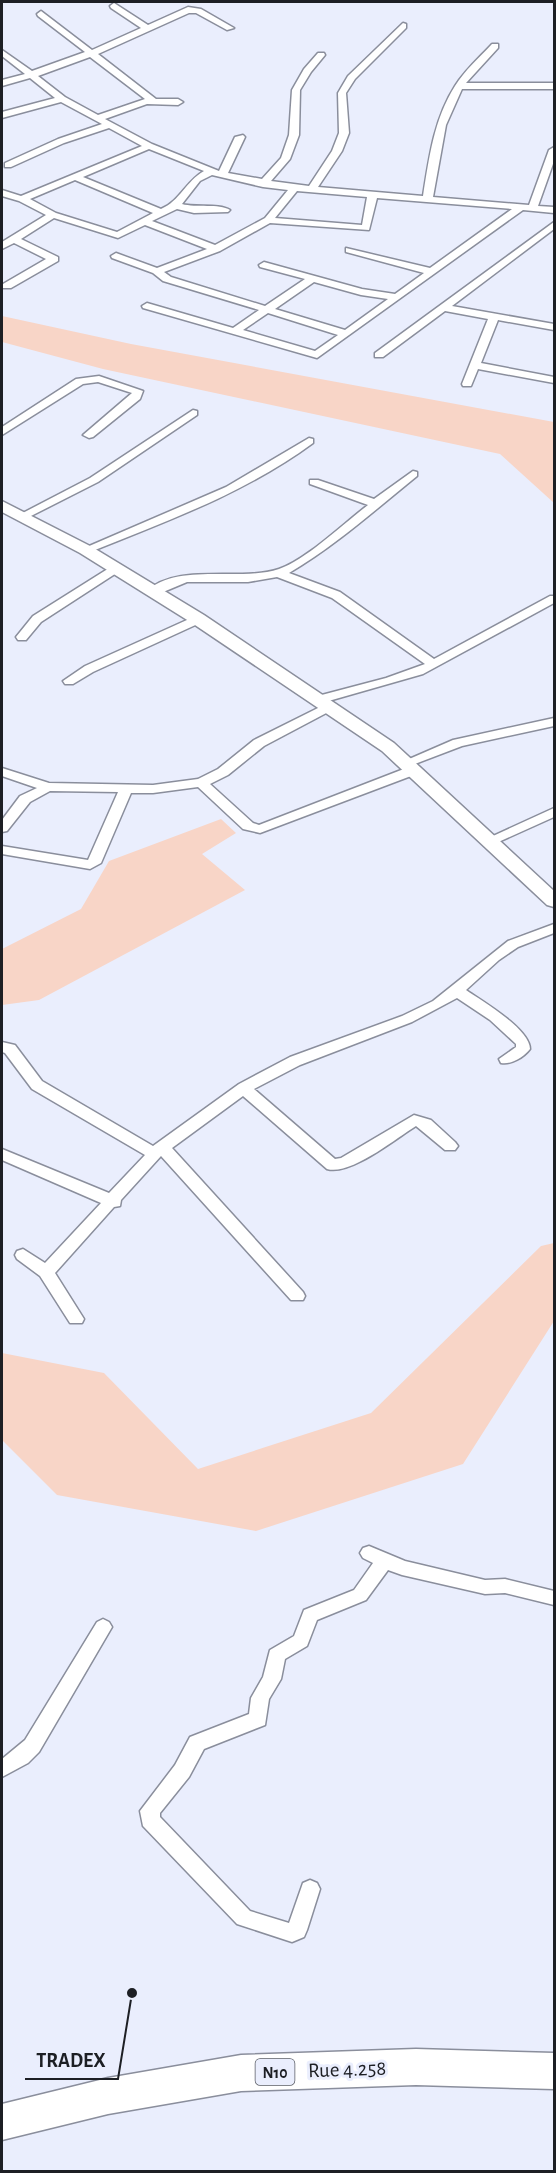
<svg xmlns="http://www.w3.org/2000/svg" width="556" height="2173" font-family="'Alegreya Sans',sans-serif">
<rect width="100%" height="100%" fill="#eaeefd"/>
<path fill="#f8d5c7" d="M 2,316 L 131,344 L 554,422 L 554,503 L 500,454 L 103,369 L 2,342 Z
M 221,819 L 236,833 L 202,854 L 245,890 L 39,1000 L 2,1005 L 2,949 L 81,909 L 109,861 Z
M 554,1243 L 554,1321 L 463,1464 L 256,1531 L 57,1495 L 2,1440 L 2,1353 L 104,1373 L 198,1469 L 371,1413 L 541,1246 Z"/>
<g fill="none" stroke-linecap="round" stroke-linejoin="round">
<defs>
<path id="street" d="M 114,3 L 148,25 L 188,7 L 201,9 L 234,28 L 227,30 L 196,13 L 189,13 L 98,54 L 156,99 L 178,99 L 183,102 L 178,105 L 147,104 L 105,119 L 152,144 L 219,171 L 235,137 L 243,135 L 245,137 L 228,173 L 262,179 L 281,158 L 289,135 L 292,90 L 304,69 L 318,53 L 324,53 L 325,55 L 311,72 L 300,90 L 299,135 L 290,159 L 271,181 L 309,186 L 332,151 L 339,133 L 338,93 L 348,76 L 403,23 L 406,24 L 406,28 L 355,79 L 346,93 L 349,133 L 342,151 L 318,187 L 423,196 C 429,158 434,119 455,86 C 465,70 479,58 492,44 L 498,44 L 498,48 L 466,83 L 554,83 L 554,89 L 462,89 L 446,125 L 433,197 L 529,205 L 549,150 L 554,147 L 554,161 L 538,206 L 554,207 L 554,213 L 523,210 L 317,358 L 143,308 L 142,306 L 147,303 L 233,328 L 259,310 L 163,281 L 153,273 L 112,258 L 111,256 L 116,253 L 157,268 L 207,249 L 145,225 L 118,238 L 54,218 L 21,239 L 58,257 L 58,261 L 11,288 L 3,288 L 3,284 L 46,259 L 14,243 L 2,249 L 2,242 L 46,215 L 19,201 L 2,196 L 2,190 L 21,196 L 142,146 L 109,128 L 64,143 L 11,167 L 5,167 L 5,163 L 58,139 L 102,124 L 61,102 L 2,118 L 2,112 L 55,98 L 30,78 L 2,86 L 2,80 L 25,74 L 2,56 L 2,50 L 32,71 L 85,52 L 38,16 L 37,14 L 41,11 L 92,50 L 141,28 L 111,8 L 110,6 ZM 90,57 L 145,99 L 98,115 L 65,97 L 38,76 ZM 149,149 L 204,171 C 186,181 180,201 161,209 L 83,177 ZM 212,175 L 263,187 L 288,190 L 265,218 L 215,245 L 152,221 L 177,209 L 194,213 L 228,212 L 230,210 C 219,203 196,208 182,204 L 200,181 ZM 75,180 L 153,213 L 117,232 L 56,213 L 30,199 ZM 297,191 L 367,197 L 362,225 L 275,218 ZM 377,198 L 512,209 L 430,268 L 346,248 L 346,252 L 424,273 L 395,294 L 362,289 L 264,262 L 259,265 L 260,267 L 305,279 L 265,306 L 171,277 L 164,272 L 220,251 L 270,223 L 369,230 ZM 314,282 L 361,295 L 388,299 L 345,330 L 275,309 ZM 268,313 L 338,335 L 315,351 L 243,330 Z
M 554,222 L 554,229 L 452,306 L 554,324 L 554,330 L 498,320 L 481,363 L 554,377 L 554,383 L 478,369 L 471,386 L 463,386 L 462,384 L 488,319 L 445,311 L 383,357 L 375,357 L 375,353 Z
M 99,376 L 143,391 L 140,399 L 93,437 L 89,438 L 83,435 L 132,393 L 98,382 L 83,384 L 2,435 L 2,427 L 76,379 Z
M 193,410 L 197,411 L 197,415 L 98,482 L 27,518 L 23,519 L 17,516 L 90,478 Z
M 309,438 L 313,439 L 313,443 C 245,493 167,521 90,552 L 82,552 L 80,550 L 226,487 Z
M 413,471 L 417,472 L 417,476 C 375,510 335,546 289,573 L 340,592 L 434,659 L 550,596 L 554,596 L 554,603 L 423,674 L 318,704 L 312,700 L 314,697 L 386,678 L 425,664 L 332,598 L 277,577 L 248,582 L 187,582 L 156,595 L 152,596 L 146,592 C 176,562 240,582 279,569 C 306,560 344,523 368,505 L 310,484 L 310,480 L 318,480 L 374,499 Z
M 114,565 L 118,566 L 118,572 L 41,622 L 26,640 L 18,640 L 16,637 L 33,616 Z
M 198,615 L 204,619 L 202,622 L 93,672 L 73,684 L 65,684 L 63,681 L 85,666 Z
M 328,703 L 332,704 L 332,710 L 264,746 L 228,775 L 210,784 L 253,823 L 259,825 L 409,767 L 419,767 L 421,770 L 419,773 L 260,833 L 243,829 L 198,787 L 153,793 L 131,793 L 101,863 L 90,869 L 2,854 L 2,846 L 88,860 L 118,792 L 50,791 L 30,802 L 7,831 L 2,832 L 2,820 L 20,796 L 37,788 L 2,776 L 2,768 L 49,783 L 153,785 L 198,779 L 218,769 L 254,740 Z
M 554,718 L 554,726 L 462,746 L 407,767 L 400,763 L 453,740 Z
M 554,808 L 554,817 L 494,844 L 484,844 L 482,841 Z
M 554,924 L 554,933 L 518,947 L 499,960 L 466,990 C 482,1001 530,1029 530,1049 C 524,1057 511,1065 501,1063 L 499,1059 L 516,1047 L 516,1044 L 490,1020 L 457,998 L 412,1022 L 300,1065 L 254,1089 L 335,1159 L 341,1158 L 414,1115 L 431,1120 L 455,1142 L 458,1146 L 455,1150 L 445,1150 L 416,1126 C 395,1139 350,1176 327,1169 L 243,1096 L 172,1148 L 303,1292 L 305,1296 L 303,1300 L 291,1300 L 161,1156 L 121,1200 L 120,1206 L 114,1207 L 55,1273 L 84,1319 L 82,1323 L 70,1323 L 40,1276 L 17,1259 L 15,1255 L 17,1251 L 23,1249 L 45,1263 L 101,1203 L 2,1160 L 2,1149 L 109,1193 L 145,1155 L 32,1089 L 5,1053 L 2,1052 L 2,1042 L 15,1045 L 42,1081 L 153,1146 L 239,1084 L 290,1057 L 402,1016 L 433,1001 L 508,941 Z
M 369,1546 L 405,1561 L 485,1580 L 505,1579 L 554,1591 L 554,1605 L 505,1593 L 485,1594 L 402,1575 L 388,1570 L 366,1600 L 317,1620 L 307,1646 L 285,1659 L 281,1679 L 269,1699 L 265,1725 L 204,1749 L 189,1777 L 160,1813 L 160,1817 L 250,1911 L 289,1923 L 303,1883 L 310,1880 L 317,1883 L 320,1889 L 307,1930 L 304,1937 L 292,1942 L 237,1924 L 143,1826 L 140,1811 L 175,1765 L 190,1737 L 249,1714 L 251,1698 L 263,1677 L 270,1650 L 294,1636 L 304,1610 L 354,1590 L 373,1563 L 363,1558 L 360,1553 L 363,1548 Z
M 103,1619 L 109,1622 L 112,1627 L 39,1752 L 28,1763 L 2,1777 L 2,1759 L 25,1740 L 97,1622 Z"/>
<path id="secondary" d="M 2,501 L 92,547 L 204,615 L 394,743 L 554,891 L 554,907 L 547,905 L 382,751 L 192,623 L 80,553 L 2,512 Z"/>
<path id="highway" d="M 416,2049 L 554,2053 L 554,2089 L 416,2085 L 241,2091 L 108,2114 L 2,2140 L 2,2104 L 108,2078 L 241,2055 Z"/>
</defs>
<use href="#street" stroke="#8a8e9c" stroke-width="3"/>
<use href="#secondary" stroke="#8a8e9c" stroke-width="3"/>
<use href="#highway" stroke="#8a8e9c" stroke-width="3"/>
<use href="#street" fill="#fff" fill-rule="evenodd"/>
<use href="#secondary" fill="#fff" fill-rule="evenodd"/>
<use href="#highway" fill="#fff" fill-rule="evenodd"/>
</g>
<g text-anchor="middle" stroke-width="6" stroke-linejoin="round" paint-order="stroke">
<rect fill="#eaeefd" stroke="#5a5d65" stroke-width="1.5" x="255.5" y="2059" width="39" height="26" rx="4.5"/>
<g font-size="16" font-weight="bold" fill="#1d1f24">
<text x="275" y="2078">N10</text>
</g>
<g font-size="21" fill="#1d1f24" stroke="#eaeefd">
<text transform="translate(347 2069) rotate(-2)" y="7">Rue 4.258</text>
</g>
</g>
<path fill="none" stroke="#1d1f24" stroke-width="2" d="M132 1993L118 2079H25"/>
<circle fill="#1d1f24" stroke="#eaeefd" stroke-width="2" cx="132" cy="1993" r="6"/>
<g font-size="20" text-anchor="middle" font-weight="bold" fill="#1d1f24" stroke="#eaeefd" stroke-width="6" stroke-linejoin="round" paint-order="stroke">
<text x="71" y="2067">TRADEX</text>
</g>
<rect width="556" height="2173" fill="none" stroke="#1d1f24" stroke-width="6"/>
</svg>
